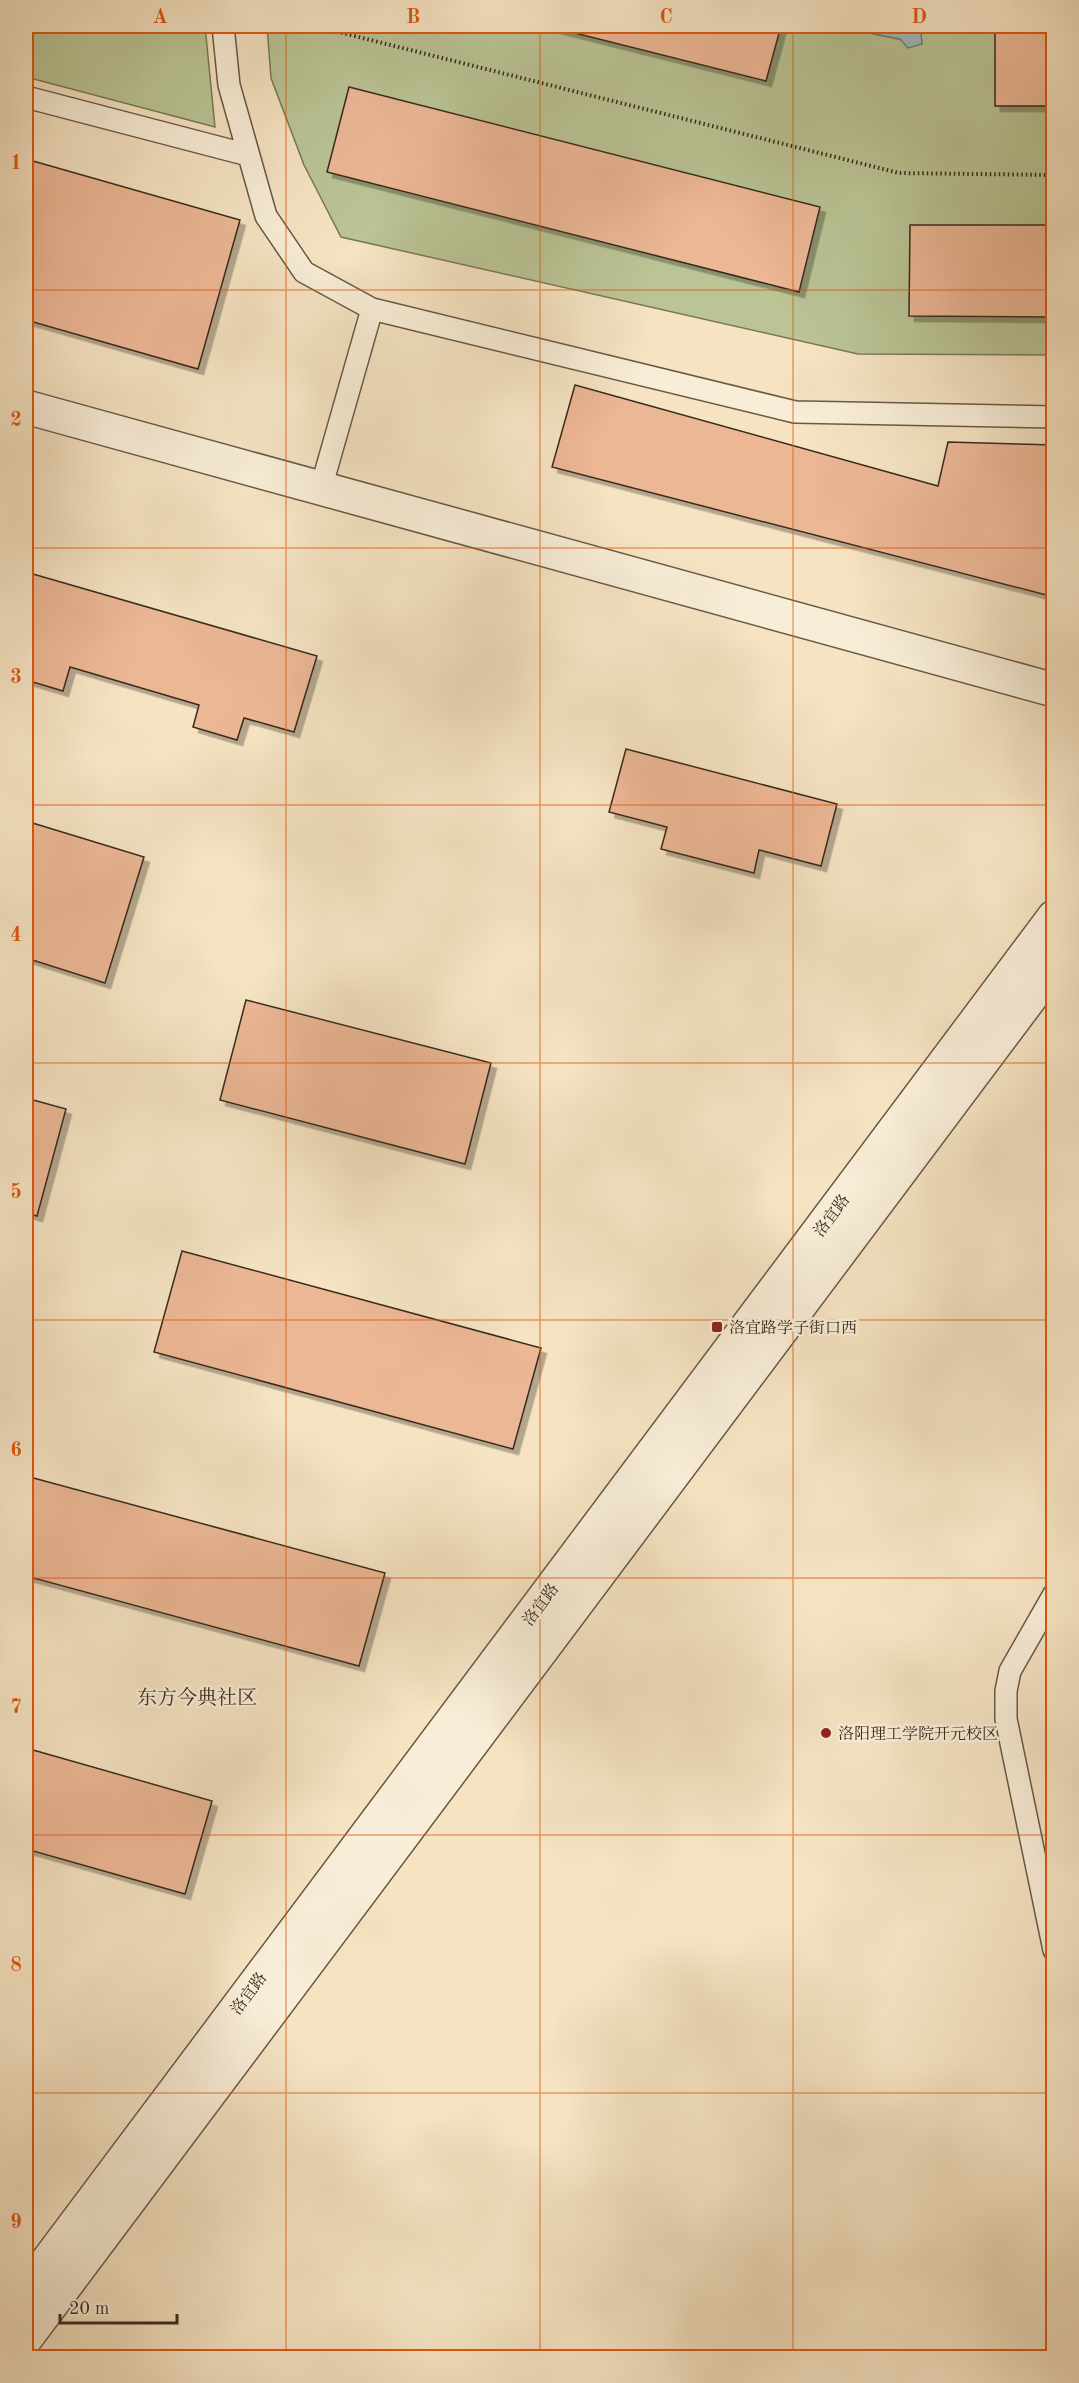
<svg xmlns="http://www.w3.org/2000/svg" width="1079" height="2383" font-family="'Old Standard TT','Noto Serif SC',serif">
<defs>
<filter id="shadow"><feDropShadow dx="5.5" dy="5.5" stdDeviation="0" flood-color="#0004"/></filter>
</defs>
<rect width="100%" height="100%" fill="#f5e3c2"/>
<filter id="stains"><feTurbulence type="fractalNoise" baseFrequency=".00333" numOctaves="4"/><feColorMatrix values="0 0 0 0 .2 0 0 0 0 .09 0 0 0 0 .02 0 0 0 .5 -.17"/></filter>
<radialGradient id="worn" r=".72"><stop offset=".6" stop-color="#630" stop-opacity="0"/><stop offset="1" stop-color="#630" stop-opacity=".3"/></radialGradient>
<path fill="#bac495" stroke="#7a7759" stroke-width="1.5" d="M 26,26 L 205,26 L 215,127 L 26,77 Z
M 267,26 L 872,26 L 869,33 L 922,44 L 920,26 L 1053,26 L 1053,355 L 858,354 L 341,237 L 304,165 L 271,78 Z"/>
<path fill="#9fbcbc" stroke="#76827c" stroke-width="1.5" d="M 872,26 L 920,26 L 922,44 L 908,48 L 900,39 L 869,33 Z"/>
<path fill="#ecb795" stroke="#392a1d" stroke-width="1.5" filter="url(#shadow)" d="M 547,26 L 781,26 L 766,81 Z
M 995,26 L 1054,26 L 1054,106 L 995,106 Z
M 349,87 L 820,207 L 799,292 L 327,172 Z
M 26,159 L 240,220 L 198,369 L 26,320 Z
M 910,225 L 1054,225 L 1054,317 L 909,316 Z
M 575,385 L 938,486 L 948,442 L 1054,445 L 1054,597 L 552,467 Z
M 26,572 L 317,656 L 294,732 L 244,718 L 237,740 L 193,727 L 199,705 L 70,667 L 63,691 L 26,680 Z
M 626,749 L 837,804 L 821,866 L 759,850 L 754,873 L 661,849 L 667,827 L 609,812 Z
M 26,821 L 144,857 L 105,983 L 26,958 Z
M 246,1000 L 491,1063 L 465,1164 L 220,1100 Z
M 26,1098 L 66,1109 L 37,1216 L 26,1213 Z
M 182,1251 L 541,1348 L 513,1449 L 154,1352 Z
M 26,1476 L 385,1573 L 359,1666 L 26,1576 Z
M 26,1748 L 212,1801 L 185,1894 L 26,1849 Z"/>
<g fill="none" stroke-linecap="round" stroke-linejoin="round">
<defs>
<path id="service" d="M 223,26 L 229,85 L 266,216 L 304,272 L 372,309 L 321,488
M 26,97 L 248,155
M 372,309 L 795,412 L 1054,417
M 1054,1594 L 1010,1671 L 1006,1691 L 1006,1719 L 1054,1950"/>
<path id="minor" d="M 26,407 L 1054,690"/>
<path id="tertiary" d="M 26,2290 L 1054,917
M 26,2338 L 1054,966"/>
</defs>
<use href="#service" stroke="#685846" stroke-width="24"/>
<use href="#minor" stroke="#685846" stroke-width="36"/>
<use href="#tertiary" stroke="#685846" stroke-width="36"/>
<path stroke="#392a1d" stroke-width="4" stroke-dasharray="1.5 3" stroke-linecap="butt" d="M 315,26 L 899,173 L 1054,175"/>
<use href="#service" stroke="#f8edd7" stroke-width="21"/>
<use href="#minor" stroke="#f8edd7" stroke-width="33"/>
<use href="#tertiary" stroke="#f8edd7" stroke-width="33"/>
</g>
<path fill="none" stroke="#df570d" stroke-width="1.5" stroke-opacity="0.55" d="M 286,26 L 286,2358M 540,26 L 540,2358M 793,26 L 793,2358M 26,290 L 1054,290M 26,548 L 1054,548M 26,805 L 1054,805M 26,1063 L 1054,1063M 26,1320 L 1054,1320M 26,1578 L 1054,1578M 26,1835 L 1054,1835M 26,2093 L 1054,2093"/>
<g fill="#8f2418" stroke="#f8edd7" stroke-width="2">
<rect x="711" y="1321" width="12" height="12" rx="3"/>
<circle cx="826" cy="1733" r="6"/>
</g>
<g text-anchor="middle" stroke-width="5" stroke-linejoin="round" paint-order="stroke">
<g font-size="16" fill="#392a1d" stroke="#f8edd7">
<text transform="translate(831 1215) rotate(-53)" y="6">洛宜路</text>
<text transform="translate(540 1604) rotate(-53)" y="6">洛宜路</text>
<text transform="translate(248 1993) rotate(-53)" y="6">洛宜路</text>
</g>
<g font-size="16" fill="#392a1d" stroke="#f8edd7" text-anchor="start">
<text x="729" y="1333">洛宜路学子街口西</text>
<text x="838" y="1739">洛阳理工学院开元校区</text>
</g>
<g font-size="20" fill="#392a1d" stroke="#f8edd7">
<text x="197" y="1704">东方今典社区</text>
</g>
</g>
<rect width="1079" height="2383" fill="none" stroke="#f5e3c2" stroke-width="66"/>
<path d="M60 2314v9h117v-9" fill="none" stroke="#392a1d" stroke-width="3"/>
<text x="69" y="2314" font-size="18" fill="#392a1d" stroke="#f8edd7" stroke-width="4.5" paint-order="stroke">20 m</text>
<rect x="33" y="33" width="1013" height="2317" fill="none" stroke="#df570d" stroke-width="2"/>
<g font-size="20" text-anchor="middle" font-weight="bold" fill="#df570d">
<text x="160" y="23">A</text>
<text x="413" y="23">B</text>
<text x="666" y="23">C</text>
<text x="919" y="23">D</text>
<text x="16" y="169">1</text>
<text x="16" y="426">2</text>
<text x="16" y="683">3</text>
<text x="16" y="941">4</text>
<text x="16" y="1198">5</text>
<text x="16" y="1456">6</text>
<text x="16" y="1713">7</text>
<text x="16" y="1971">8</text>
<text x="16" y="2228">9</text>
</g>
<rect width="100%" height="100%" filter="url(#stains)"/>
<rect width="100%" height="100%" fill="url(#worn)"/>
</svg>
